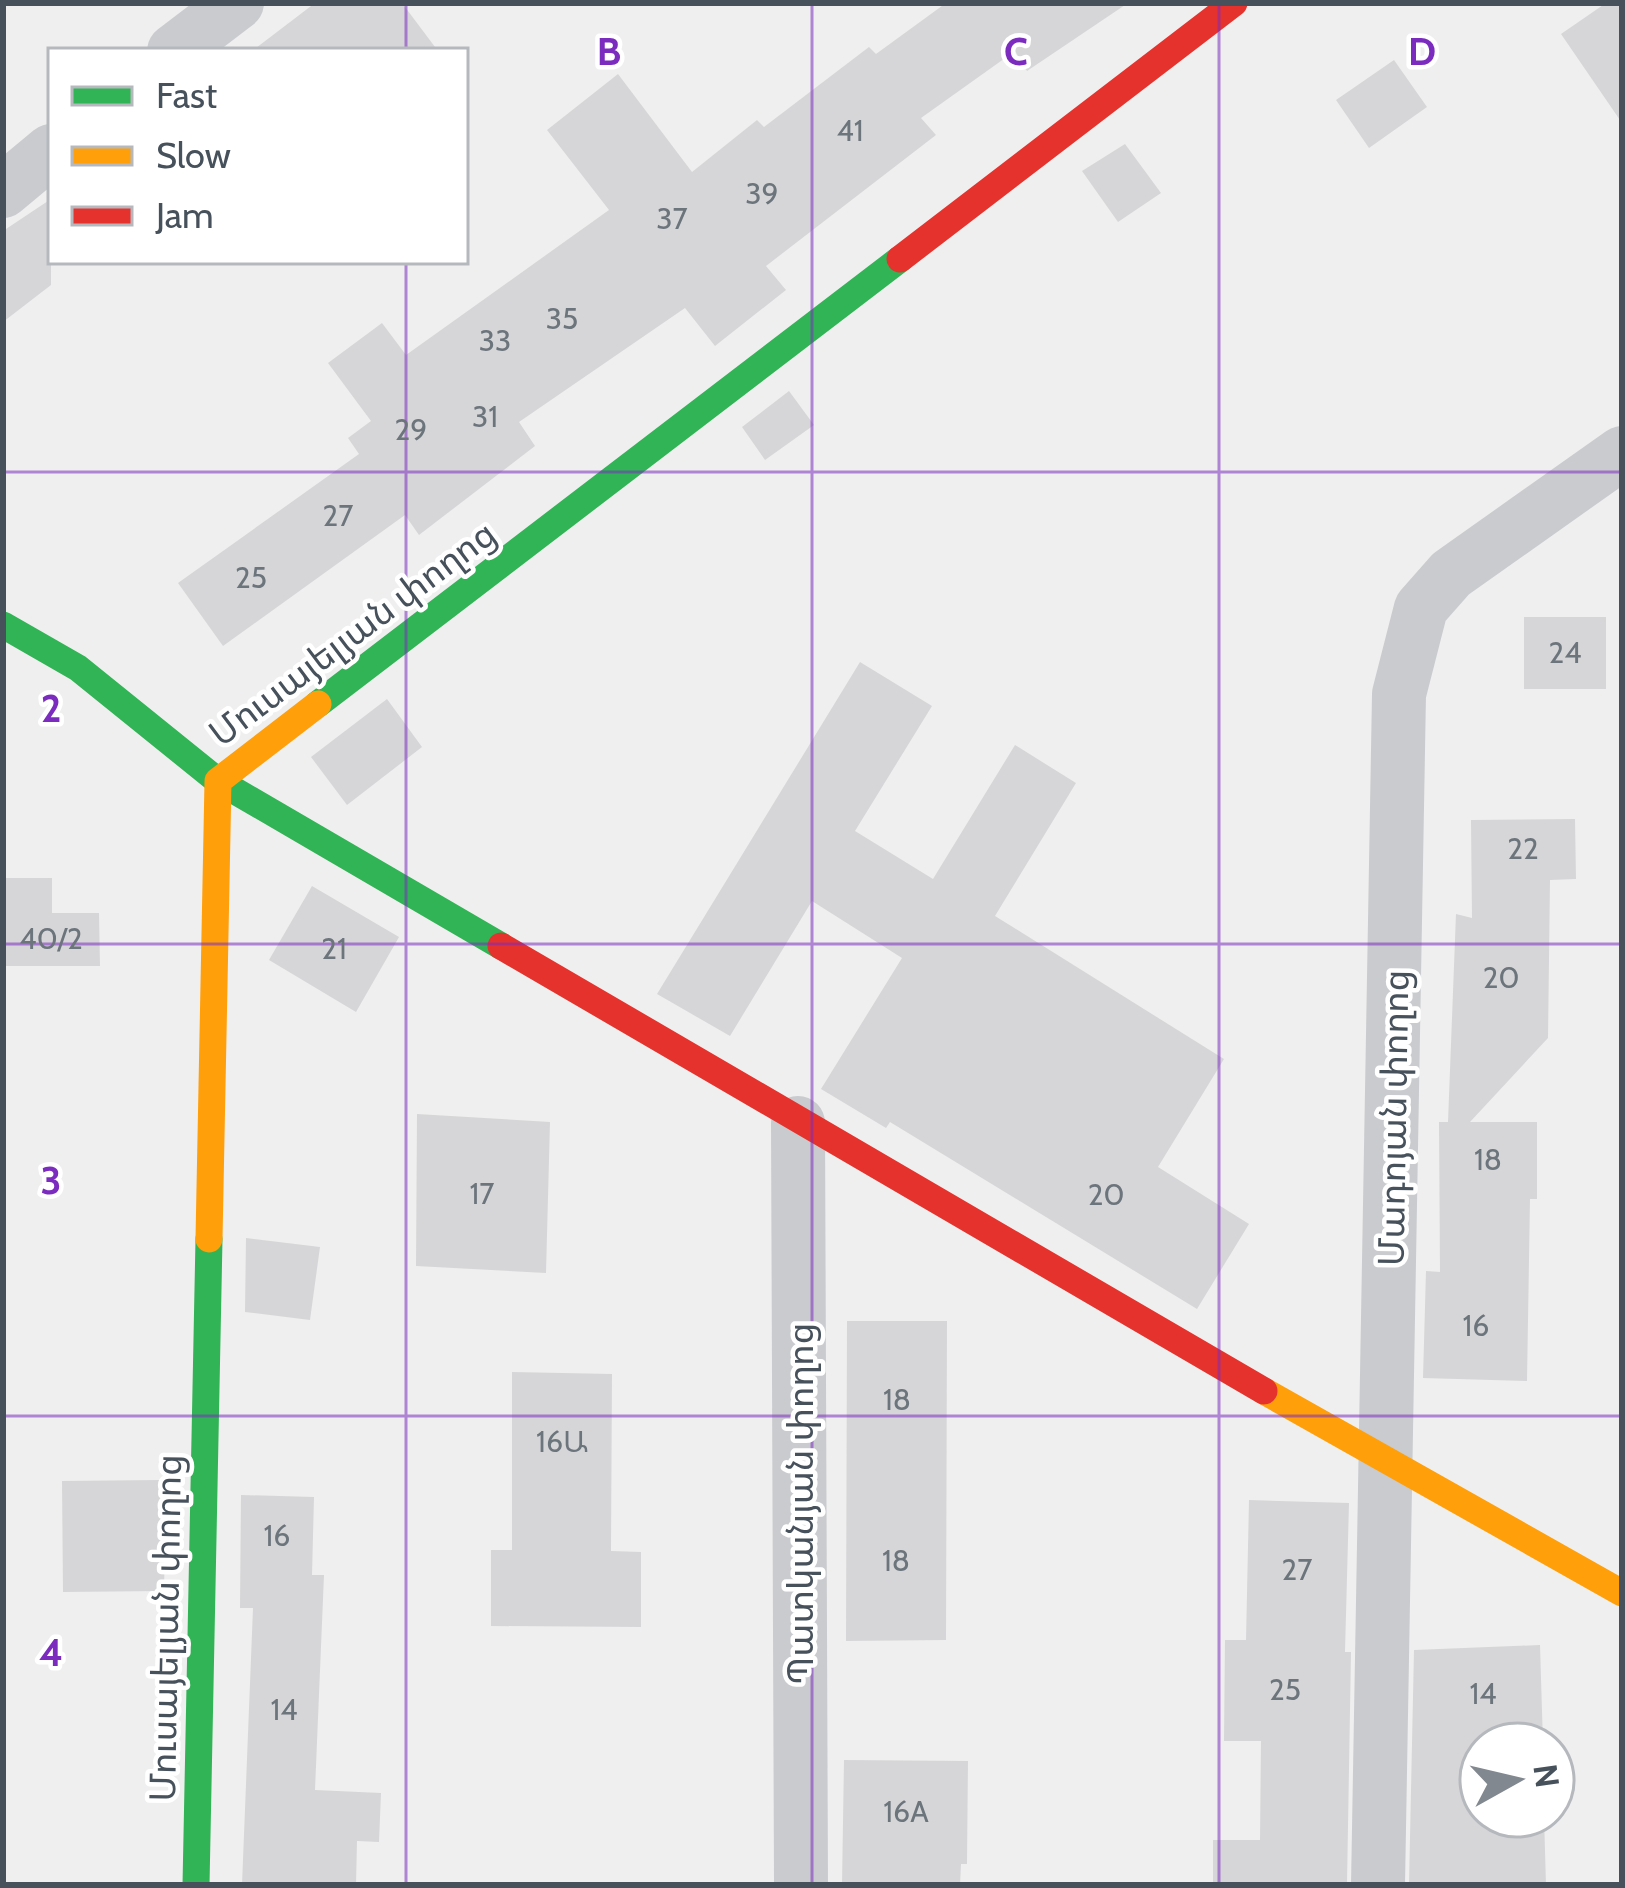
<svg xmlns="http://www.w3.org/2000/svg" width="1625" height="1888" font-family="Cabin,'Noto Sans Armenian',sans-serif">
<rect width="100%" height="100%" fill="#f0efef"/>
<path fill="#d6d6d8" d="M 315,3 L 402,3 L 438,51 L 252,51 Z
M 946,3 L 1128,3 L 1027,71 L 1015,51 L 921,118 L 936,135 L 766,266 L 786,290 L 715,346 L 685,308 L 519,422 L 535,446 L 419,535 L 405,515 L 223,646 L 178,583 L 359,454 L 348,438 L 371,421 L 328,363 L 382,323 L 406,355 L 609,210 L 547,130 L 618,74 L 692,172 L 757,120 L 764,127 L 869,47 L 876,54 Z
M 1606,3 L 1622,3 L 1622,123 L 1561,34 Z
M 1394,60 L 1427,107 L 1369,148 L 1336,100 Z
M 1125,144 L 1161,193 L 1118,222 L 1082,171 Z
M 51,199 L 51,285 L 3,322 L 3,231 Z
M 789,391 L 814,425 L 765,460 L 742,427 Z
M 1524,617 L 1606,617 L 1606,689 L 1524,689 Z
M 860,662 L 932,706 L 855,831 L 933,879 L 1015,745 L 1076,783 L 995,916 L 1224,1059 L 1158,1167 L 1249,1224 L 1197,1309 L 890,1122 L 886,1128 L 821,1089 L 902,958 L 812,901 L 730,1036 L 657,994 Z
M 387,699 L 422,747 L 347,805 L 311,757 Z
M 1575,819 L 1576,879 L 1550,880 L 1548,1038 L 1470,1122 L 1537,1122 L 1537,1199 L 1530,1199 L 1527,1381 L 1423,1378 L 1426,1271 L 1440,1272 L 1439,1122 L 1448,1122 L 1456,914 L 1472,918 L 1471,820 Z
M 3,878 L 52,878 L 52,913 L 99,913 L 100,966 L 3,966 Z
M 312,886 L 399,937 L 356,1012 L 269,960 Z
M 417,1114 L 550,1122 L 546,1273 L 416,1266 Z
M 246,1238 L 320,1247 L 310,1320 L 245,1312 Z
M 847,1321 L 947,1321 L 946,1640 L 846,1641 Z
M 512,1372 L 612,1374 L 611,1551 L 641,1552 L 641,1627 L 491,1626 L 491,1550 L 512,1550 Z
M 160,1480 L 160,1494 L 166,1494 L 164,1591 L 63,1592 L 62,1481 Z
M 241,1495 L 314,1497 L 312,1575 L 324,1575 L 315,1790 L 381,1793 L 379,1842 L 357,1841 L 356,1885 L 242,1885 L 253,1608 L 240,1608 Z
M 1249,1500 L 1349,1503 L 1345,1652 L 1351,1652 L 1347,1885 L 1213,1885 L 1213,1840 L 1260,1840 L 1261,1741 L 1224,1741 L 1225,1640 L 1246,1640 Z
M 1540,1645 L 1543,1744 L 1481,1744 L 1481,1816 L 1544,1816 L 1546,1885 L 1409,1885 L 1414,1650 Z
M 844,1760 L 968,1761 L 967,1864 L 961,1864 L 960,1885 L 842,1885 Z"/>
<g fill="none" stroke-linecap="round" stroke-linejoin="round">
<path stroke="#c9cbce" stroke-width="54" d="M 174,51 L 237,3
M 3,191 L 51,151
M 798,1123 L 801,1885
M 1378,1885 L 1399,694 L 1421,608 L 1451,574 L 1622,453"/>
<path stroke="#30b455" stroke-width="27" d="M 3,625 L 78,668 L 218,781 L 501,946
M 318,704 L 900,259
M 196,1885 L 209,1239"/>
<path stroke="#ff9f0a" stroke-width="27" d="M 209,1239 L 218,781 L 318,704
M 1264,1391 L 1622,1593"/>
<path stroke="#e5322d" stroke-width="27" d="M 900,259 L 1234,3
M 501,946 L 1264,1391"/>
</g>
<path fill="none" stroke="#7b2cbf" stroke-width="3" stroke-opacity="0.55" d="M 406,3 L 406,51M 812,3 L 812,1885M 1219,3 L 1219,1885M 406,261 L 406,1885M 3,472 L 1622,472M 3,944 L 1622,944M 3,1416 L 1622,1416"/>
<g text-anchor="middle" stroke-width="9" stroke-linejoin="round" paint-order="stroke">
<g font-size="30" fill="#6c747c">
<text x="850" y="141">41</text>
<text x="762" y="204">39</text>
<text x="672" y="229">37</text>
<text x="562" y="329">35</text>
<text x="495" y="351">33</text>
<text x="485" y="427">31</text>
<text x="411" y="440">29</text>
<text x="338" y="526">27</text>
<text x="251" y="588">25</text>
<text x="1565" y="663">24</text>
<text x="1523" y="859">22</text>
<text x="51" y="949">40/2</text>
<text x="334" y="959">21</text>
<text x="1501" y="988">20</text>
<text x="1488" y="1170">18</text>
<text x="482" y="1204">17</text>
<text x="1106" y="1205">20</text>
<text x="1476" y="1336">16</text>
<text x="897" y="1410">18</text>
<text x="562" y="1452">16Ա</text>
<text x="277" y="1546">16</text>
<text x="896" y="1571">18</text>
<text x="1297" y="1580">27</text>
<text x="1285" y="1700">25</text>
<text x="1483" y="1704">14</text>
<text x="284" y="1720">14</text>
<text x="906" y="1822">16A</text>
</g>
<g font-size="36" fill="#47515b" stroke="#fff">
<text transform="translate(352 633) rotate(-37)" y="13">Մուսայելյան փողոց</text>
<text transform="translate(1393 1118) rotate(-89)" y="13">Մադոյան փողոց</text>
<text transform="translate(800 1504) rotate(-90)" y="13">Պատկանյան փողոց</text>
<text transform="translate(165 1628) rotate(-89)" y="13">Մուսայելյան փողոց</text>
</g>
</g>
<g font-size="39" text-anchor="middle" font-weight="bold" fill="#7b2cbf" stroke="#fff" stroke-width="9" stroke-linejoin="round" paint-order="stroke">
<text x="609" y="65">B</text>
<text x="1016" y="65">C</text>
<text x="1422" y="65">D</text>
<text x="51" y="722">2</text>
<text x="51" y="1194">3</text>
<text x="51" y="1666">4</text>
</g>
<rect width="1625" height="1888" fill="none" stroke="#47515b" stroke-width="12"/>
<rect x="48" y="48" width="420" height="216" fill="#ffffff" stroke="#b5b9bd" stroke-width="3"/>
<rect x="72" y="87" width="60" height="18" fill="#30b455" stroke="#b5b9bd" stroke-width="3"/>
<text x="156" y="108" font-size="36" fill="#47515b">Fast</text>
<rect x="72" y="147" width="60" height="18" fill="#ff9f0a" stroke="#b5b9bd" stroke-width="3"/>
<text x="156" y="168" font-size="36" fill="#47515b">Slow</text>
<rect x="72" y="207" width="60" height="18" fill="#e5322d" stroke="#b5b9bd" stroke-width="3"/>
<text x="156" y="228" font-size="36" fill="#47515b">Jam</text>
<g transform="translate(1517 1780) rotate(82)"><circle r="57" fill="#ffffff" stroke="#b5b9bd" stroke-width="3"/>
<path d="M0-9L21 45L0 30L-21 45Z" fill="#82888f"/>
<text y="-18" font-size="33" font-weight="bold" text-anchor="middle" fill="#47515b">N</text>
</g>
</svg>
